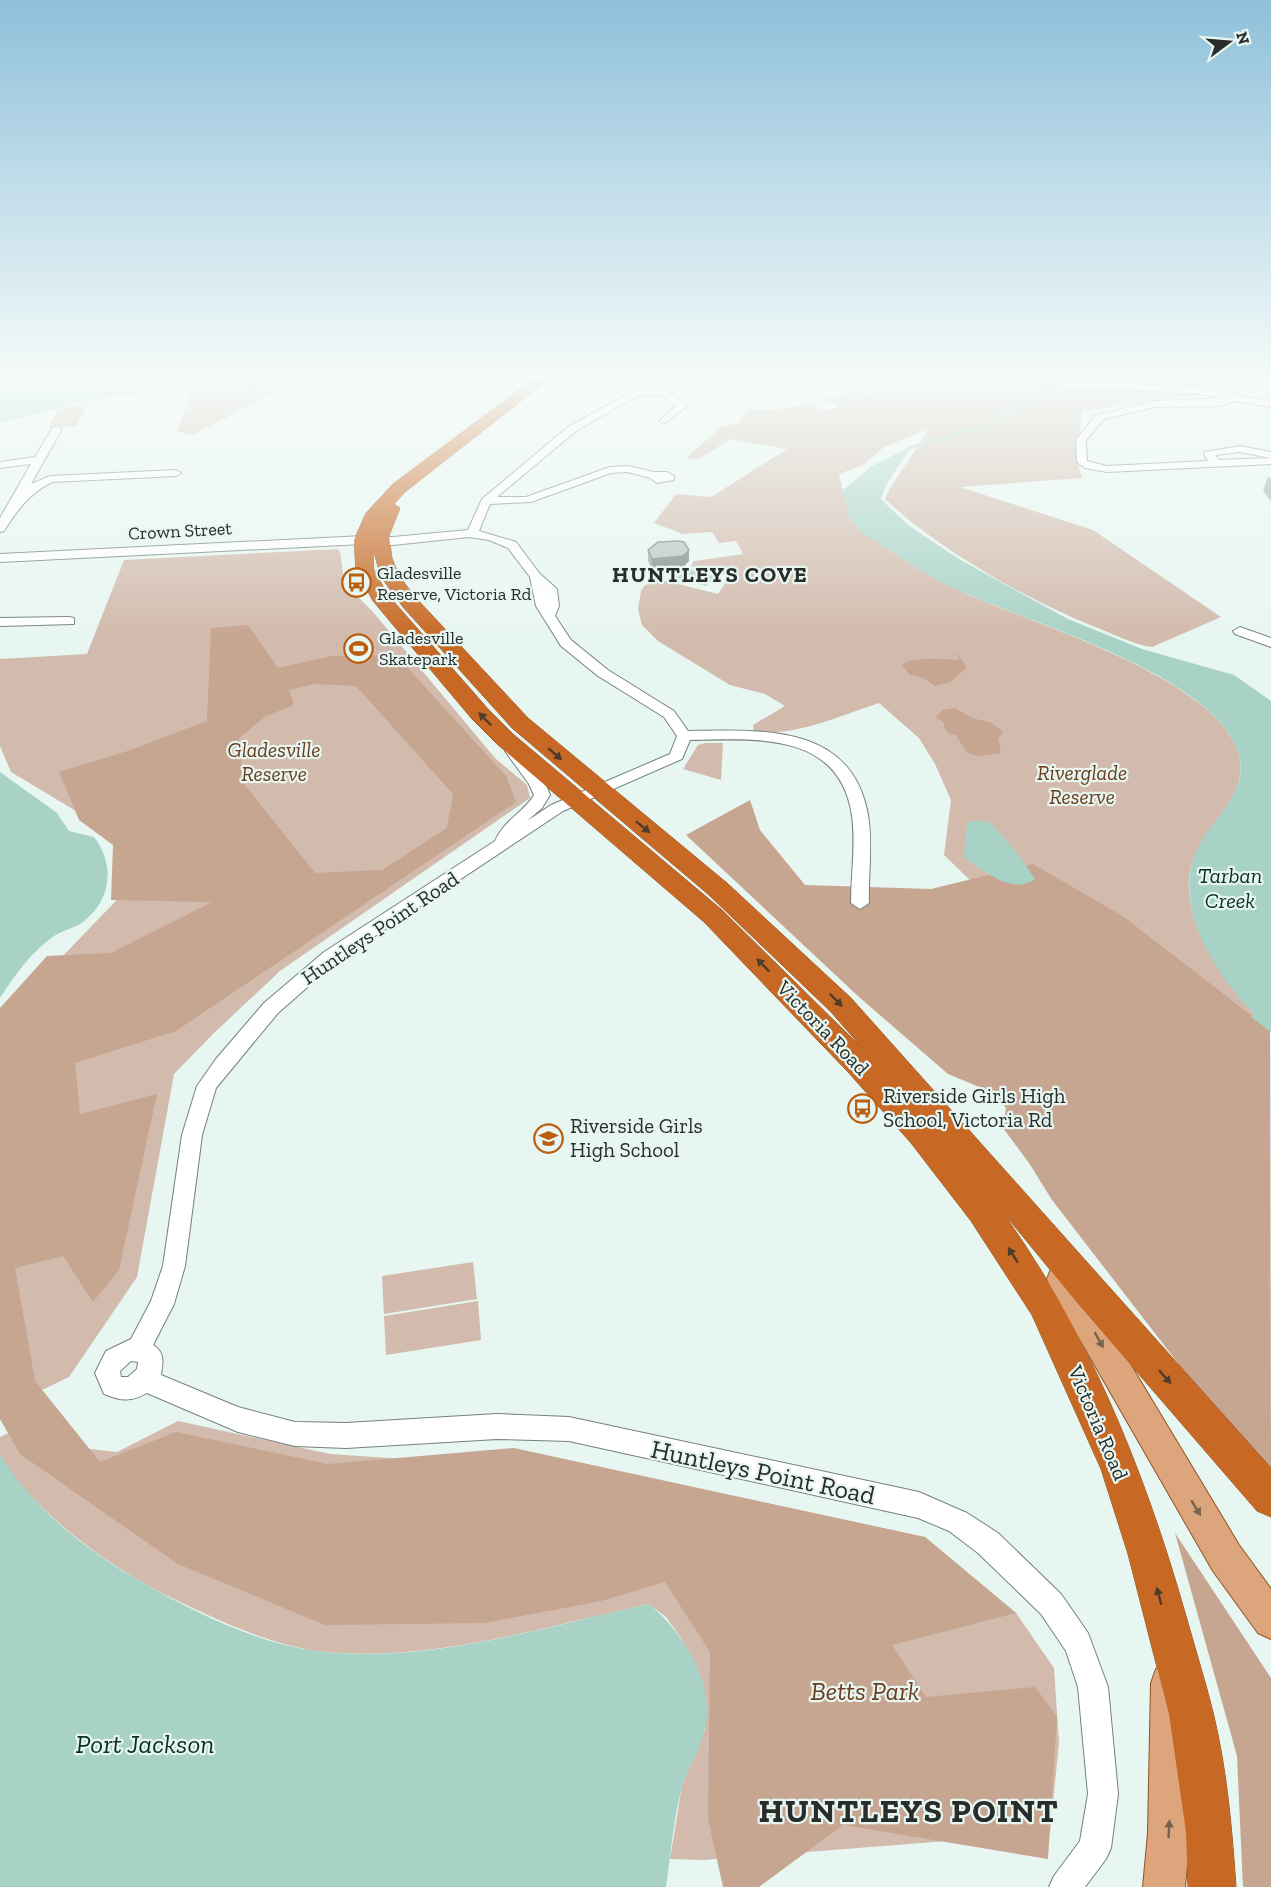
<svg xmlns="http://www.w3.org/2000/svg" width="1271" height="1887" font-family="'Zilla Slab',serif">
<rect width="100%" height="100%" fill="#e8f6f1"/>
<path fill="#d2baac" d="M 238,376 L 308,376 L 192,435 L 177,431 L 195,384 Z
M 850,376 L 963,376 L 991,381 L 1203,394 L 1082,411 L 1077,460 L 1082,478 L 960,487 L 1093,530 L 1221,617 L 1152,647 C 1136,645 1120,637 1105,631 C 1033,603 941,552 885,499 C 896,474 916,454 928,429 L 884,447 L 863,465 L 839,474 L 849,517 L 861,531 C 892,552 923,574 958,590 C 1030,623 1200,672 1235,744 C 1258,793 1202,826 1191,867 C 1178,916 1223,982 1256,1016 L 1245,1018 L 1006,915 L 944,855 L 951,800 L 935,764 L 919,738 L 879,703 C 834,718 802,734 754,733 L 753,725 L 785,706 L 765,694 L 730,685 L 658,641 L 642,625 L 638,609 L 641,591 L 645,585 L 666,581 L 718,594 L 730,576 L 691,566 L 694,561 L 743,554 L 736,541 L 719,543 L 712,532 L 683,534 L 654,523 L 676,494 L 711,497 L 787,449 L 731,439 L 697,460 L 686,458 L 722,426 L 739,423 L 747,409 L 770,410 L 809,404 L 827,411 L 839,406 L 821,399 L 850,394 L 851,388 L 859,386 L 864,392 L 860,398 L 868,396 L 861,384 Z
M 1032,376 L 1229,376 L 1215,390 C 1154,379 1092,386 1032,376 Z
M 88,403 L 76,426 L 48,428 L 58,410 Z
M 337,549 L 340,551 L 343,574 L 348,587 L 373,612 L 495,758 L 527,785 L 530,798 L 280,971 L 214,1033 L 174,1074 L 137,1277 L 69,1377 L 0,1410 L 0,1021 L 138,878 L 121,838 L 11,772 L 0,746 L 0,659 L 87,654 L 124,560 Z
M 705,743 L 723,743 L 721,780 L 683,769 L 698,745 Z
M 473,1262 L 477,1299 L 384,1314 L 382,1276 Z
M 478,1301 L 481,1340 L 386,1355 L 384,1316 Z
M 52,1414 L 72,1447 L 117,1452 L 178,1421 L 330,1454 L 612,1473 L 925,1537 L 1016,1613 L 1054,1668 L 1059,1743 L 1050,1833 L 703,1860 L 670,1859 L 682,1786 L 705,1730 L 682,1639 L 666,1617 L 649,1604 C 544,1627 425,1664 317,1651 C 275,1645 236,1628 197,1610 C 153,1590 111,1566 73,1535 C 55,1520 7,1477 0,1455 C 0,1450 0,1442 0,1437 Z"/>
<path fill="#c6a591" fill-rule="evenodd" d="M 248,625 L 278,668 L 332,656 L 396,655 L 506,776 L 516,802 L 176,1031 L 75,1063 L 80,1114 L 157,1094 L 119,1270 L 93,1302 L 63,1256 L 15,1268 L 35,1381 L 100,1462 L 176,1432 L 328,1464 L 514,1448 L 925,1537 L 1016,1613 L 892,1645 L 926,1697 L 1035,1687 L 1057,1717 L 1048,1859 L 843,1825 L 759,1887 L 723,1887 L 708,1819 L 710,1652 L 665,1582 L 601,1601 L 484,1623 L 325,1625 L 178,1564 L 20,1454 L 0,1419 L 0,1008 L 47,956 L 111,953 L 212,902 L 111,900 L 113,845 L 79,820 L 59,772 L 131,750 L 207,721 L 211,628 ZM 314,684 L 356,686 L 453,794 L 447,828 L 382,870 L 315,873 L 244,784 L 239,738 L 266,716 L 294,705 L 289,690 Z
M 956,652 L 967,667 L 951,682 L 935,686 L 924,678 L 910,675 L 902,665 C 911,656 944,659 959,660 Z
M 955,708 L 972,718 L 992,723 L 1003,732 L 998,739 L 1001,753 L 979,756 L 967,753 L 956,735 L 949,734 L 944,727 L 945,724 L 936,717 L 943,710 Z
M 750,800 L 760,830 L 805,885 L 931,889 L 1033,864 L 1124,917 L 1270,1030 L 1271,1471 L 1181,1367 L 1052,1200 L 1029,1163 L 1003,1128 L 1006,1108 L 994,1093 L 948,1074 L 859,997 L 686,835 Z
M 1175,1533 L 1271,1678 L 1271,1887 L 1243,1887 L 1237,1756 Z"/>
<path fill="#a8d2c5" d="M 0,376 L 238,376 L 174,389 L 91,400 L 0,423 Z
M 912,446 C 901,465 887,478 881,499 L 908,525 L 959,559 L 1068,619 L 1142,649 L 1234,675 L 1271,701 L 1271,1032 L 1251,1017 L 1255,1015 C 1217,976 1173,911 1195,854 C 1209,817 1257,791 1235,744 C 1200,671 1031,623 958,590 C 923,574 892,552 860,531 L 849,517 L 842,491 L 872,466 Z
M 689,568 L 692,570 L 716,577 L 706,586 L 676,578 Z
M 0,772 L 57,813 L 69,831 L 94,837 C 115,864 112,900 83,922 C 75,928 63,930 54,936 C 31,952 15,975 0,998 Z
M 977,820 L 991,823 L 1018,854 L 1035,879 C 1013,896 982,870 964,857 L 967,823 Z
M 0,1454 C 32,1508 87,1551 140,1581 C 194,1612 255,1643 317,1651 C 425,1665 544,1627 649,1604 C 682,1631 716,1682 705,1728 C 701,1748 688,1767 682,1787 C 673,1820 671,1854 666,1887 L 0,1887 Z"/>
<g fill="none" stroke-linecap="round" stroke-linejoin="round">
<path stroke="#a8d2c5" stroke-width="3" d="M 1069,381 L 1080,376
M 909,448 L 980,427 L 1046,390"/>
<defs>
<path id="minor" d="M 1000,376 L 1192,387 L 1218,392 L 1230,376 L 1238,376 L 1227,393 L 1271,401 L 1271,407 L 1235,401 L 1220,406 L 1155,407 L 1104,419 L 1086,440 L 1087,461 L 1107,466 L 1208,461 L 1204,454 L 1205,452 L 1240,446 L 1271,452 L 1271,464 L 1107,472 L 1085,468 L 1077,462 L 1076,440 L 1096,415 L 1155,401 L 1223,398 L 1192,393 L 1067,387 ZM 1240,452 L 1270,458 L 1219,460 L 1215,455 Z
M 637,389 L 666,390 L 687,406 L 664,424 L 659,421 L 676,406 L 661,395 L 639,395 L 576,431 L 497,497 L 526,497 L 610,467 L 628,466 L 654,472 L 667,472 L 674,476 L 674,480 L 657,483 L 650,478 L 628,472 L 611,473 L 531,502 L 490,504 L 479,531 L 516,542 L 540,574 L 557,589 L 559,606 L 555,616 L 571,640 L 608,670 L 674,711 L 688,731 C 761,730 852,723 868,815 C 873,844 868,874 869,903 L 860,909 L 851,903 C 851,874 856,844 852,816 C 840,731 756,739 690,740 L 682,759 L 563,811 L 336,962 L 278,1013 L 216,1088 L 202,1135 L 185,1266 L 174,1304 L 153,1345 C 165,1352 163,1362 161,1375 L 238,1407 L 295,1422 L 346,1423 L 497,1414 L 569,1417 L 919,1492 L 967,1513 L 998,1533 L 1061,1594 L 1088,1633 L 1108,1687 L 1118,1794 L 1111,1848 L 1106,1859 L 1085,1887 L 1049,1887 L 1054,1876 L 1080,1841 L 1088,1794 L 1078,1687 L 1066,1651 L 1041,1614 L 978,1553 L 949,1531 L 918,1518 L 569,1441 L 497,1439 L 346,1448 L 295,1446 L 238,1432 L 147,1393 C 131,1402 121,1401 104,1394 L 95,1373 L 106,1351 L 131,1339 L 151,1301 L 163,1266 L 182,1135 L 197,1086 L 216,1059 L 264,1003 L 324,952 L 495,841 C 503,821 524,812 534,795 L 529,784 L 505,751 L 508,748 L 518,748 L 545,783 L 550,795 L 542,808 L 527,821 L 551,805 L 670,754 L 677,736 L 664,717 L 598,676 L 561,646 L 536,606 L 530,577 L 508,548 L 489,540 L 469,537 L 393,545 L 363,544 L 0,562 L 0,554 L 363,536 L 393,537 L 468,530 L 482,499 L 568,427 ZM 131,1361 L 138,1362 L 137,1369 L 128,1377 L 121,1377 L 120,1371 Z
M 57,426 L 62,429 L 31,484 L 50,476 L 176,470 L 181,473 L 176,476 L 52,482 C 29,494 18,509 4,531 L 0,532 L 0,518 L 31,464 L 0,468 L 0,462 L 35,457 L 52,429 Z
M 69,617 L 74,618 L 74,624 L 0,626 L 0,618 Z
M 1240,627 L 1271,638 L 1271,647 L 1235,634 L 1233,631 Z"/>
<path id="major" d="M 1062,1265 L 1073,1269 L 1239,1545 L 1271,1589 L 1271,1639 L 1258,1633 L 1213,1571 L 1051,1289 L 1047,1279 L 1051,1269 Z
M 1170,1664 L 1184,1669 L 1189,1683 L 1190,1833 L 1185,1887 L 1143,1887 L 1148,1833 L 1151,1683 L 1156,1669 Z"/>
<path id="highway" d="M 538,376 L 553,376 L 405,492 L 394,504 L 400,508 L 389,536 L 392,558 L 399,576 L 417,599 L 528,718 L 727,883 L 851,998 L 1271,1468 L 1271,1517 L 1257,1511 L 1079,1305 L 993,1200 L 993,1199 C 1085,1323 1144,1468 1186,1616 C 1195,1648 1205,1680 1213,1712 C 1227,1769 1232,1829 1236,1887 L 1188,1887 L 1186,1832 L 1169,1714 L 1128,1554 L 1101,1469 L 1032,1315 L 971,1221 L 911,1143 L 848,1072 L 704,922 L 497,744 L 472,719 L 373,601 L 356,570 L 354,540 L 366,513 L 393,484 ZM 373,549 L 381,577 L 403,607 L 512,728 L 709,895 L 831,1012 L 865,1051 L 722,910 L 513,734 L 488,709 L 388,595 L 374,570 Z"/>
</defs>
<use href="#minor" stroke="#74817c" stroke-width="2"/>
<use href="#major" stroke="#8f5427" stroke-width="2"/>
<use href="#highway" stroke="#8f5427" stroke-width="1"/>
<use href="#minor" fill="#fff" fill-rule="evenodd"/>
<use href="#major" fill="#dda57c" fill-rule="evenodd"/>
<use href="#highway" fill="#c76925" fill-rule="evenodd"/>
</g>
<path fill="#9faaa7" d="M 1268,477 L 1271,478 L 1271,501 L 1263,491 Z
M 648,550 L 689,561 L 683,567 L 652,570 L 648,561 Z"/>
<path fill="#828b88" d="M 689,550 L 689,561 L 683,567 L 652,570 L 652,559 Z"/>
<path fill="#b9c6c2" stroke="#828b88" stroke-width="1.5" d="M 678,541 L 684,542 L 689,550 L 683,556 L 652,559 L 648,550 L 658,542 Z"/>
<defs><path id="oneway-solid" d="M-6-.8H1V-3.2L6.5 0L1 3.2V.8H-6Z" transform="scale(1.5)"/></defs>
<g fill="#503c2a">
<use href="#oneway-solid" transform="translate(485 719) rotate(-134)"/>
<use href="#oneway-solid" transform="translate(555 754) rotate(41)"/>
<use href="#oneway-solid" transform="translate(643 827) rotate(39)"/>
<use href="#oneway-solid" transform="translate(763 965) rotate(-134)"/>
<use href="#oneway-solid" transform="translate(836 1000) rotate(45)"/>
<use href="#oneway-solid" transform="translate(1013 1255) rotate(-123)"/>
<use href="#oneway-solid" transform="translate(1165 1377) rotate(48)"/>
<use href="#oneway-solid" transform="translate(1159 1596) rotate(-105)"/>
</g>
<g fill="#79634f">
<use href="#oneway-solid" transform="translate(1099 1340) rotate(61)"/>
<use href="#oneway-solid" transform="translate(1196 1508) rotate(59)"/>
<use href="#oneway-solid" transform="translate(1169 1829) rotate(-87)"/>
</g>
<linearGradient id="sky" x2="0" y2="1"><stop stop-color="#8ec0da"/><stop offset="0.59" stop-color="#f5fbf9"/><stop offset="1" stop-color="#f5fbf9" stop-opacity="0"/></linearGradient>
<rect width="1271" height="640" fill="url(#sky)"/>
<defs>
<symbol id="bus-ring" viewBox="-11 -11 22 22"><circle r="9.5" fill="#e8f6f1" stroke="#bc5e12" stroke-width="1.5"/><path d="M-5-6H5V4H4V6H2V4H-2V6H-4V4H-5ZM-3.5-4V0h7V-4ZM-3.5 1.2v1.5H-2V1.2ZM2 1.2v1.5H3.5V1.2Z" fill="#bc5e12"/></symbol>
<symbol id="stadium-ring" viewBox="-11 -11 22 22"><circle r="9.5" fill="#e8f6f1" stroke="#bc5e12" stroke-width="1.5"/><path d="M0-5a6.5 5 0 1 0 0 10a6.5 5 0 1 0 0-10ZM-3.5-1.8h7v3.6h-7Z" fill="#bc5e12"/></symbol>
<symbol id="school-ring" viewBox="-11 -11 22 22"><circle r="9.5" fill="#e8f6f1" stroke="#bc5e12" stroke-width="1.5"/><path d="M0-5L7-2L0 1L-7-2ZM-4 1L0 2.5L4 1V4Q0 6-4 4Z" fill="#bc5e12"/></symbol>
</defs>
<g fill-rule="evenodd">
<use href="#bus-ring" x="340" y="566" width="33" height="33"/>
<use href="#stadium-ring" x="342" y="632" width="33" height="33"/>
<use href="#bus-ring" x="846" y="1092" width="33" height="33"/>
<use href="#school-ring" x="532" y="1122" width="33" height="33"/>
</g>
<g text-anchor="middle" stroke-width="4.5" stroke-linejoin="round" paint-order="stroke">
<g font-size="18" fill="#282d2b" stroke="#e8f6f1">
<text transform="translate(180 531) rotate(-3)" y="6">Crown Street</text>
</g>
<g font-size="18" fill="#282d2b" stroke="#e8f6f1" text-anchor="start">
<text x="377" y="579">Gladesville<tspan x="377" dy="21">Reserve, Victoria Rd</tspan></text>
<text x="379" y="644">Gladesville<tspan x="379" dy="21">Skatepark</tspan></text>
</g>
<g font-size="21" font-style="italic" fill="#6a3c1e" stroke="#e8f6f1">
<text x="274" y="757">Gladesville<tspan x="274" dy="24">Reserve</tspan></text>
<text x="1082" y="780">Riverglade<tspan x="1082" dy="24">Reserve</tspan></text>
</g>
<g font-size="21" fill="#282d2b" stroke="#e8f6f1">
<text transform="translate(380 928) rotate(-34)" y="7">Huntleys Point Road</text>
<text transform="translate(823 1028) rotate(46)" y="7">Victoria Road</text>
<text transform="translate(1098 1423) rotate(67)" y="7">Victoria Road</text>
</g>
<g font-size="21" fill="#282d2b" stroke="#e8f6f1" text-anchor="start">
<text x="883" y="1103">Riverside Girls High<tspan x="883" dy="24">School, Victoria Rd</tspan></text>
<text x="570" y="1133">Riverside Girls<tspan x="570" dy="24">High School</tspan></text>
</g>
<g font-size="22" font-weight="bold" letter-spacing="1.5" fill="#282d2b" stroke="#e8f6f1">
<text x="710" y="582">HUNTLEYS COVE</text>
</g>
<g font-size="22" font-style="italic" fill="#093127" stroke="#e8f6f1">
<text x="1230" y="883">Tarban<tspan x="1230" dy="25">Creek</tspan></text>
</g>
<g font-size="26" fill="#282d2b" stroke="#e8f6f1">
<text transform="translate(763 1472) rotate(12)" y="9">Huntleys Point Road</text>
</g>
<g font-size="26" font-style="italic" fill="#6a3c1e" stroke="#e8f6f1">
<text x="865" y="1700">Betts Park</text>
</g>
<g font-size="27" font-style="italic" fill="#093127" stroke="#e8f6f1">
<text x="145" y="1753">Port Jackson</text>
</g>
<g font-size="33" font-weight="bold" letter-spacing="1.5" fill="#282d2b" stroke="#e8f6f1">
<text x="909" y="1822">HUNTLEYS POINT</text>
</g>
</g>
<g transform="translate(1229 42) rotate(74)" stroke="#e8f6f1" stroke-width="4.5" paint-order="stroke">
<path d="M0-4.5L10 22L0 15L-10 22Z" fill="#282d2b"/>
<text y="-9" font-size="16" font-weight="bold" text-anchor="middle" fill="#282d2b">N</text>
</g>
</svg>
